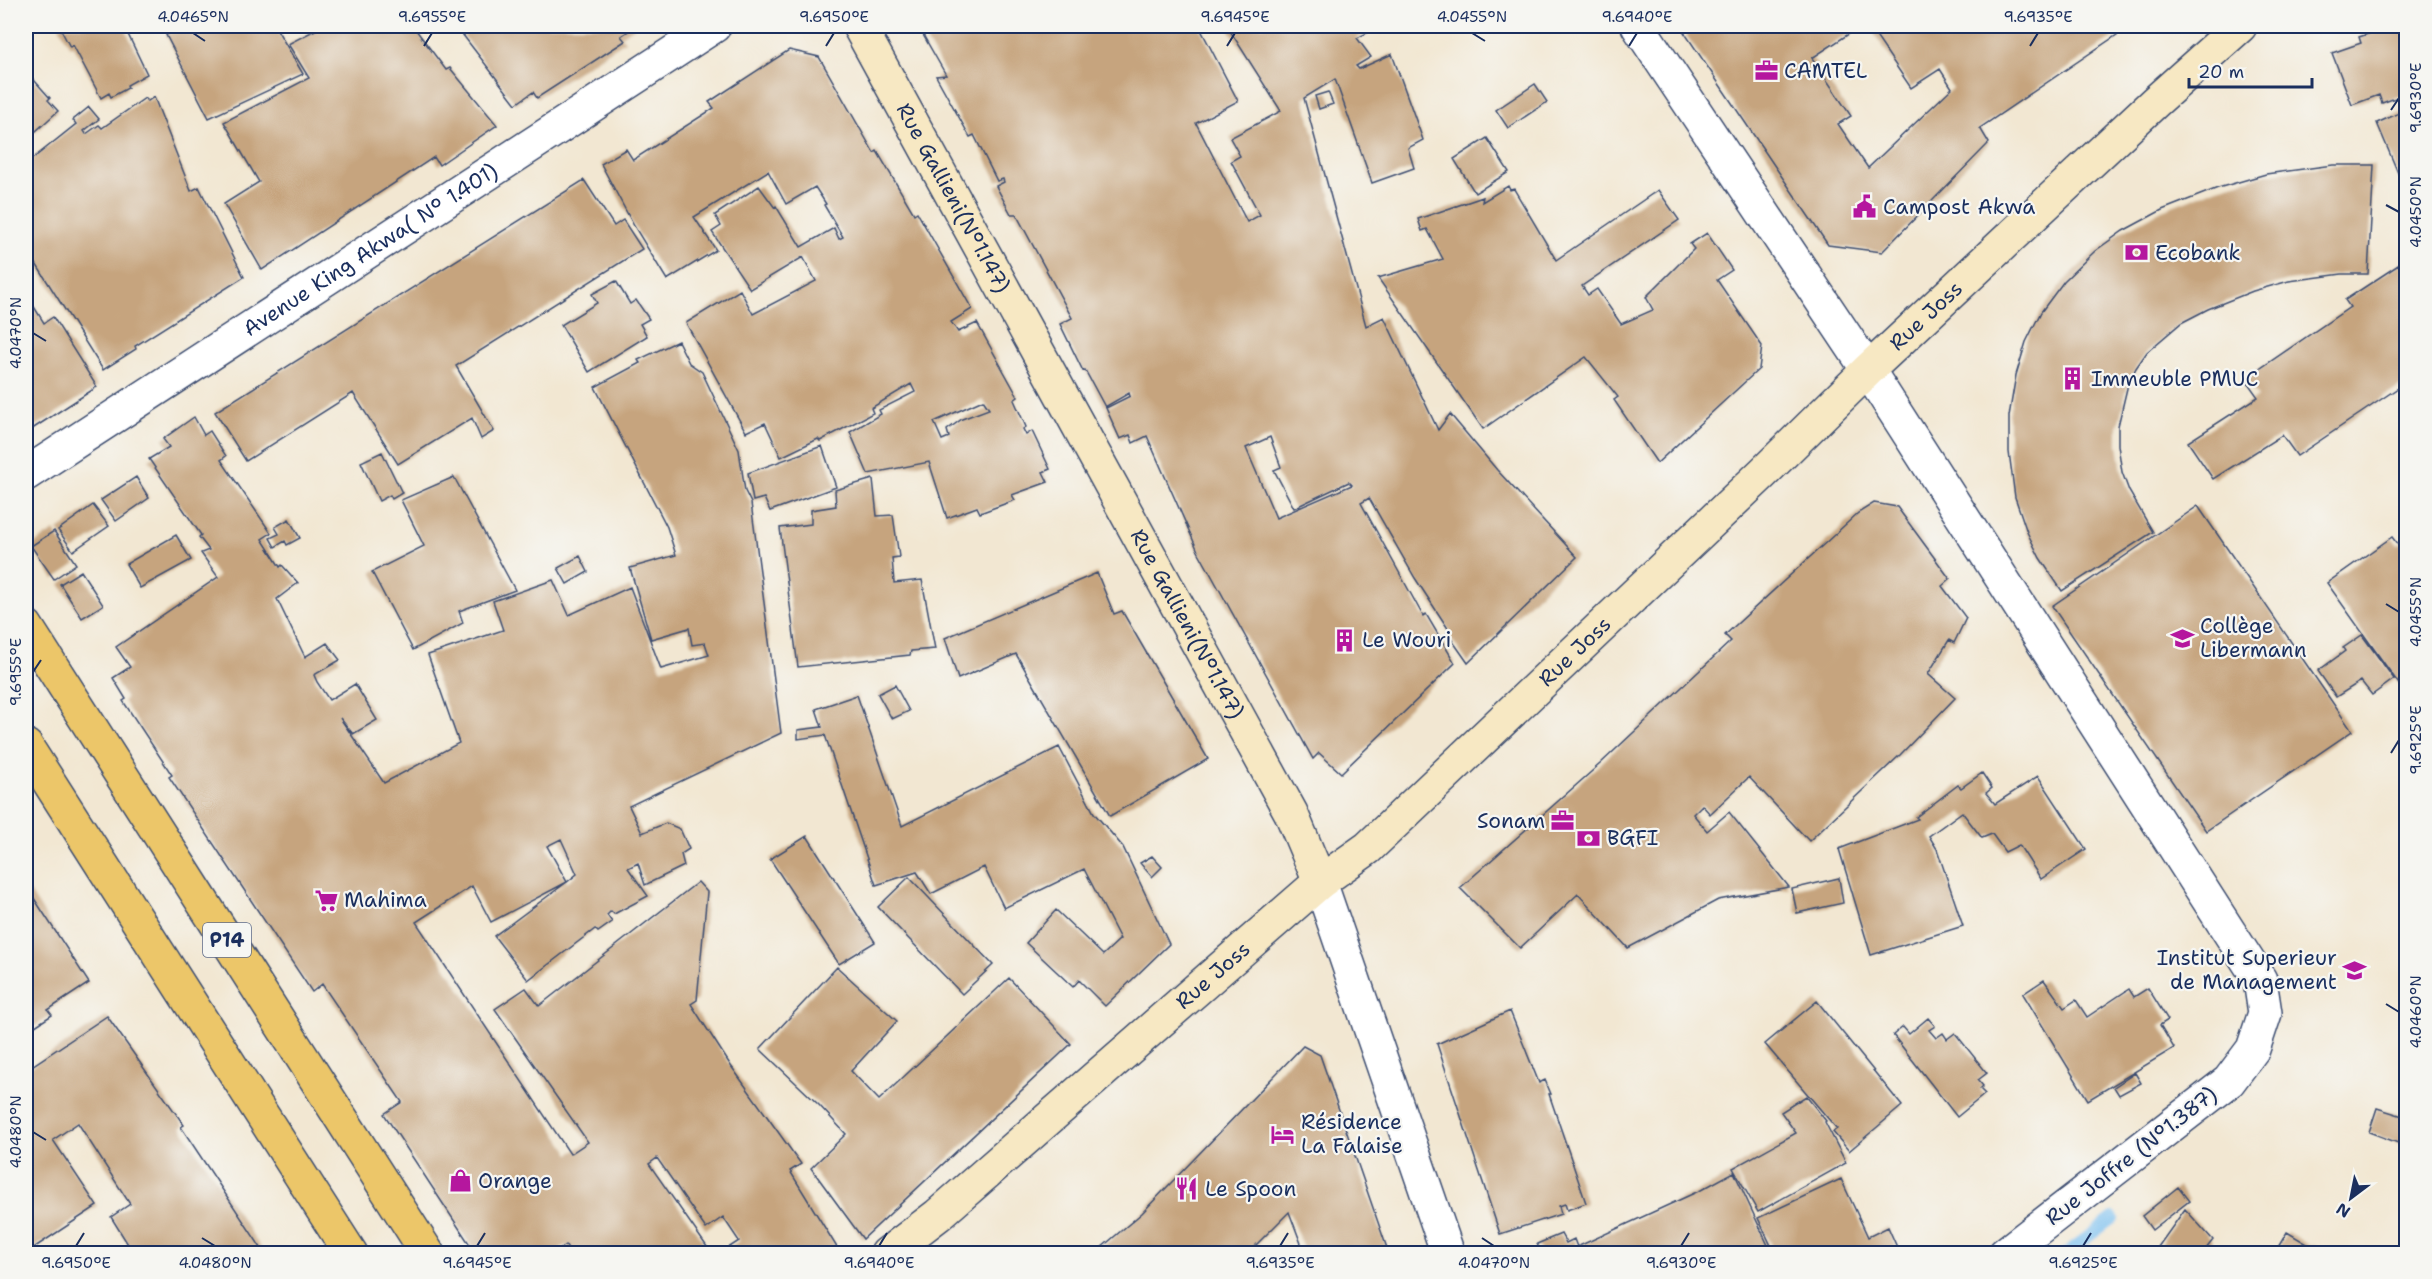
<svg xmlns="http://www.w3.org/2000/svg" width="2432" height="1279" font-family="'Shantell Sans',sans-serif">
<rect width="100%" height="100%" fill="#f6f6f2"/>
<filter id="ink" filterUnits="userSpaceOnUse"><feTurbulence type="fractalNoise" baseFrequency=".0167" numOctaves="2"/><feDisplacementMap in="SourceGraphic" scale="12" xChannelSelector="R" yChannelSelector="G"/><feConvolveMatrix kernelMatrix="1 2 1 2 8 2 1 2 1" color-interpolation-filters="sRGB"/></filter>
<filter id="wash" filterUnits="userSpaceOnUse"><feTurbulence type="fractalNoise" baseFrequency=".008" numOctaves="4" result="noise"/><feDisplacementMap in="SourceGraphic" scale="24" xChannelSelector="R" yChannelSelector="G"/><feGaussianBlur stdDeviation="1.35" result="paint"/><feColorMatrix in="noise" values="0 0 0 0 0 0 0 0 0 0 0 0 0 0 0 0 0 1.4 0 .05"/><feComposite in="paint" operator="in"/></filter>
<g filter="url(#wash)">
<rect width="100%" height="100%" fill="#f2e7d2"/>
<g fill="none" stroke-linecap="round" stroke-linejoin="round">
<path stroke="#79bff0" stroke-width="12" d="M 2065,1254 L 2113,1218"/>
</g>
<g id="blocks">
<path fill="#c6a47e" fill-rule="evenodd" d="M 59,26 L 124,26 L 147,74 L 127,85 L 128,88 L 111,97 L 109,93 L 101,98 L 73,45 L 70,47 Z
M 169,26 L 275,26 L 303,74 L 209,118 L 166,35 L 172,32 Z
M 323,26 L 413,26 L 446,70 L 450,68 L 497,125 L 439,165 L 434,157 L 262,270 L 224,204 L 259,182 L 224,122 L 309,78 L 288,44 Z
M 456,26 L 636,26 L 621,36 L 625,41 L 537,98 L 533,92 L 516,104 Z
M 918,26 L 1199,26 L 1238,101 L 1196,123 L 1247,222 L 1260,215 L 1231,161 L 1240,156 L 1230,138 L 1281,111 L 1227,26 L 1376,26 L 1377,28 L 1357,38 L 1371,57 L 1356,66 L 1359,69 L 1392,54 L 1423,140 L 1408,148 L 1414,168 L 1372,183 L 1335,79 L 1304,98 L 1366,326 L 1384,317 L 1438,430 L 1450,414 L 1497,470 L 1577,557 L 1468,663 L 1447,633 L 1449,630 L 1415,578 L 1369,498 L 1361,503 L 1423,616 L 1426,614 L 1455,663 L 1341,773 L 1319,753 L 1313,759 L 1198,551 L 1147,436 L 1133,443 L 1130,435 L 1120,439 L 1106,408 L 1130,396 L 1129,393 L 1105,407 L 1085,370 L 1083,371 L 1060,324 L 1072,318 L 1016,214 L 1011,214 L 996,186 L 1004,182 L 1003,179 L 997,181 L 974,135 L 970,137 L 936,76 L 946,75 ZM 1270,437 L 1281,467 L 1274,470 L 1294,508 L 1349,482 L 1352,485 L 1276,518 L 1246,448 Z
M 1680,26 L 1861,26 L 1812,58 L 1851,116 L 1838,124 L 1868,168 L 1952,88 L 1940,69 L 1911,88 L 1869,26 L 2130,26 L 1980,128 L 1989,143 L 1882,252 L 1828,245 Z
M 2392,26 L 2406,26 L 2406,94 L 2382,103 L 2379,95 L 2352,105 L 2332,53 L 2361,43 L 2359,37 Z
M 789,50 L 819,57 L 874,153 L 877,151 L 914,214 L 917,212 L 972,309 L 951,322 L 958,332 L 977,323 L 1018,397 L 1014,400 L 1026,427 L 1023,429 L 1026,435 L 1032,431 L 1050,469 L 1043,472 L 1048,482 L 1012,495 L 1015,500 L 980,513 L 977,507 L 947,518 L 929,462 L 868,474 L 850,432 L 881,414 L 879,410 L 915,392 L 911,384 L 871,408 L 873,413 L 820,441 L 818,439 L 781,457 L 765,423 L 746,432 L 686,323 L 740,290 L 753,314 L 816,281 L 803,257 L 750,289 L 712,232 L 721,226 L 715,215 L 759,186 L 775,208 L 776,206 L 801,247 L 834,228 L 839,239 L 843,237 L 824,205 L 826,204 L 815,187 L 786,204 L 768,171 L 694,217 L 716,250 L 667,280 L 634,226 L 601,164 L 626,149 L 633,160 L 714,108 L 709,102 ZM 983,400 L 989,409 L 962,419 L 947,430 L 949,437 L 942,440 L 934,422 Z
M 26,71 L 50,98 L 48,100 L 58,111 L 26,140 Z
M 1535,84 L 1547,102 L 1508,128 L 1496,110 Z
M 1328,92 L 1333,104 L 1319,109 L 1315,96 Z
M 154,97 L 191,191 L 199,187 L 244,277 L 135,346 L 136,349 L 103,370 L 26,248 L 26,164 L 76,124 L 73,120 L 89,107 L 99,119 L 84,131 L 86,134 L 99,125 L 102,128 L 145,98 L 148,101 Z
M 2406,110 L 2406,192 L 2377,123 Z
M 1487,138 L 1509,172 L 1475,193 L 1454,159 Z
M 2333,165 L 2374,165 L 2368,274 L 2342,274 L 2289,281 L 2253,291 L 2208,309 L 2181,323 L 2147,352 L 2136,368 L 2128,384 L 2118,426 L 2118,445 L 2122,472 L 2129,491 L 2153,532 L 2062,591 L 2040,558 L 2027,532 L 2015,497 L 2009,452 L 2009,416 L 2016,375 L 2026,342 L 2041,312 L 2064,281 L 2095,251 L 2123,231 L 2162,210 L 2218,188 L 2266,174 Z
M 584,180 L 614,226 L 623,220 L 642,249 L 456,366 L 494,431 L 481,439 L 472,418 L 398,464 L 353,393 L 246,461 L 215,412 Z
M 1508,186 L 1510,190 L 1514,189 L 1556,260 L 1658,190 L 1679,220 L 1582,286 L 1588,295 L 1597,289 L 1621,324 L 1653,310 L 1646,297 L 1694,249 L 1690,244 L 1707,233 L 1732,270 L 1717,280 L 1762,346 L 1759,369 L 1657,463 L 1614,400 L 1618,397 L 1586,357 L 1483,429 L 1378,278 L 1443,259 L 1427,229 L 1422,231 L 1418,219 L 1483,197 L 1482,202 Z
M 2406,260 L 2406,387 L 2404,384 L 2297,456 L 2282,435 L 2213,479 L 2188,442 L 2258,397 L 2245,379 L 2350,307 L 2345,300 Z
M 616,281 L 630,304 L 636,300 L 649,319 L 640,324 L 647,336 L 589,372 L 561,325 L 597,303 L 592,294 Z
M 26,294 L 44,323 L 53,317 L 97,387 L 26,433 Z
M 678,341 L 689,363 L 702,372 L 739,450 L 745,491 L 751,503 L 781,733 L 629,806 L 642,833 L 666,823 L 680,829 L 689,849 L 681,854 L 684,866 L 645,885 L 638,863 L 628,868 L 648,896 L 614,914 L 611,911 L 607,915 L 612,922 L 598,932 L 595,929 L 528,980 L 494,936 L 567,882 L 491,922 L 472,886 L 416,922 L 570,1154 L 588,1142 L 495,1009 L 526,988 L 539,1006 L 698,882 L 707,892 L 697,1000 L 691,1004 L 731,1066 L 801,1164 L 790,1171 L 841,1254 L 719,1254 L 739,1241 L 723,1217 L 706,1229 L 657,1158 L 649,1164 L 712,1254 L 571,1254 L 566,1245 L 553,1254 L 476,1254 L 384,1114 L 402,1102 L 322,984 L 312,992 L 169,777 L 172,775 L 123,701 L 126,699 L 113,678 L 130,667 L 116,647 L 218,577 L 201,553 L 209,550 L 199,537 L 201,535 L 149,459 L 169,447 L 163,439 L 194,417 L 204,435 L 210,431 L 226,456 L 221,460 L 271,533 L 262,539 L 280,567 L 282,565 L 298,583 L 277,599 L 305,657 L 327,643 L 340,660 L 314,675 L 317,682 L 329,700 L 355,684 L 377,720 L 353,734 L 340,718 L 384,783 L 459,743 L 428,655 L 503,630 L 493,601 L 553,580 L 569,615 L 630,587 L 661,669 L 709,655 L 705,643 L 692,645 L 689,628 L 651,639 L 630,568 L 676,555 L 667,527 L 595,387 L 640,363 L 638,360 ZM 561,839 L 577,874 L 567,882 L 547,846 Z
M 822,446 L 836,487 L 770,511 L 764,498 L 753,501 L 748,473 Z
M 382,452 L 402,493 L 392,499 L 390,495 L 379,501 L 361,462 Z
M 136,477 L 149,498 L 116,521 L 101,500 Z
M 454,477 L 515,590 L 459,611 L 463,623 L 413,650 L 372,572 L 424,546 L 401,500 Z
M 873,479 L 877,516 L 893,515 L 899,557 L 892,558 L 894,583 L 922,580 L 935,649 L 911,651 L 910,655 L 798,667 L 780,528 L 811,524 L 811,510 L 836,506 L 835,490 Z
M 1874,503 L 1897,507 L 1950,579 L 1942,586 L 1966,618 L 1954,643 L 1949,640 L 1928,674 L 1955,698 L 1900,755 L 1809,841 L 1749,777 L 1710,814 L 1702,805 L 1693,814 L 1707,831 L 1729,812 L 1789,887 L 1718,900 L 1628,948 L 1578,894 L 1520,948 L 1460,888 L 1600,764 L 1731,641 L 1725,635 L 1858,513 Z
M 93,505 L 109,526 L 73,551 L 58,530 Z
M 2198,506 L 2352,731 L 2206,831 L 2052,606 Z
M 289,519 L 300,538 L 287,545 L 285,541 L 275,547 L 270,538 L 279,534 L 275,527 Z
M 54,531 L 76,564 L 54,579 L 31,546 Z
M 176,535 L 191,560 L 140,588 L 126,564 Z
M 2392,537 L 2398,545 L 2406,539 L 2406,694 L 2327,583 Z
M 580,556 L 588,572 L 567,584 L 558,568 Z
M 81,571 L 103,605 L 82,618 L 60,584 Z
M 1097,573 L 1114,614 L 1122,611 L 1208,759 L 1110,816 L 1016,654 L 958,679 L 945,638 Z
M 2362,635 L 2394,679 L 2372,695 L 2361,681 L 2336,697 L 2318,671 L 2345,651 L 2343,648 Z
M 895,685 L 909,711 L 892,719 L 878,694 Z
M 857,695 L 902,826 L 1059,747 L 1094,813 L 1123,847 L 1169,944 L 1105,1006 L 1079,980 L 1073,987 L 1026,943 L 1056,910 L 1103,955 L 1120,939 L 1084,869 L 1004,908 L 984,867 L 931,894 L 917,872 L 876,885 L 825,735 L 798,739 L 798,730 L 822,727 L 816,709 Z
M 1982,773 L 1992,788 L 1986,793 L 1995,804 L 2038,776 L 2086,849 L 2041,879 L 2019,845 L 2005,852 L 1992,834 L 1982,838 L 1962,812 L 1929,836 L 1937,849 L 1963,926 L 1871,955 L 1839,849 L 1918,819 L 1916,817 L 1958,785 L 1961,788 Z
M 807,836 L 875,942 L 839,964 L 770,859 Z
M 1152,856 L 1162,867 L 1152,877 L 1140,863 Z
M 909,877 L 993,965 L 962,994 L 878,907 Z
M 1839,878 L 1843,903 L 1797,913 L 1792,889 Z
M 26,886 L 89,983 L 48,1010 L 52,1015 L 26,1032 Z
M 837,967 L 897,1021 L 851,1071 L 879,1100 L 1009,978 L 1071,1044 L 863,1239 L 811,1168 L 846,1134 L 819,1105 L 760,1049 Z
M 2044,980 L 2064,1008 L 2076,1000 L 2087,1017 L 2129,989 L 2134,997 L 2148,988 L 2168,1020 L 2160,1025 L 2174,1048 L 2088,1100 L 2023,994 Z
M 1817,1001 L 1902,1106 L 1849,1151 L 1833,1132 L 1837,1129 L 1765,1044 Z
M 1510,1011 L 1539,1083 L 1545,1080 L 1551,1094 L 1549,1094 L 1586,1203 L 1567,1210 L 1565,1204 L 1559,1206 L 1561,1214 L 1500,1234 L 1437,1044 Z
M 107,1016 L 184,1125 L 181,1127 L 265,1254 L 134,1254 L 111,1217 L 130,1204 L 78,1123 L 53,1140 L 97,1206 L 26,1253 L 26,1070 Z
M 1928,1018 L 1935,1026 L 1929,1030 L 1936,1038 L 1943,1033 L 1947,1039 L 1955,1033 L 1987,1073 L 1978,1080 L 1983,1086 L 1980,1089 L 1985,1094 L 1957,1117 L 1893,1035 L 1903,1027 L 1909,1034 Z
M 1303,1046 L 1320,1055 L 1389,1254 L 1305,1254 L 1289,1212 L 1247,1254 L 1094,1254 L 1142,1213 Z
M 2135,1073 L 2141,1083 L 2119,1095 L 2114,1087 Z
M 1806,1096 L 1826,1121 L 1825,1122 L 1846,1163 L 1758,1212 L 1733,1168 L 1796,1133 L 1781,1112 Z
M 2377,1108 L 2406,1117 L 2406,1146 L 2369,1132 Z
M 1734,1172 L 1772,1254 L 1542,1254 L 1537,1244 L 1561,1234 L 1566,1243 L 1574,1239 L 1577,1247 L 1701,1190 Z
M 1841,1179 L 1868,1237 L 1888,1227 L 1900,1254 L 1775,1254 L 1758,1218 Z
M 2178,1187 L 2189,1201 L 2152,1230 L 2142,1216 Z
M 2185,1209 L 2213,1240 L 2202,1254 L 2153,1254 Z
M 2287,1232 L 2312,1247 L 2313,1245 L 2328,1254 L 2274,1254 Z"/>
</g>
</g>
<g filter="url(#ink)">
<use href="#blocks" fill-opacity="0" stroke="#3b4b6f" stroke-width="1.5"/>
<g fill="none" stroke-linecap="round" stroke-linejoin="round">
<defs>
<path id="minor" d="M 1638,26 L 1868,370 L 2260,980 L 2265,1013 L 2253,1049 L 2229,1081 L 2005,1254
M 1320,882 L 1448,1254"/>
<g id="tertiary">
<path id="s1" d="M 26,474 L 714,26"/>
</g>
<g id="secondary">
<path id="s2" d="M 859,26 L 1291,813 L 1320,882"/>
<path id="s3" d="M 887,1254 L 938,1215 L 1320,882 L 1368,848 L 1763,473 L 1868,370 L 2155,102 L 2240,26"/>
</g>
<path id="primary" d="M 26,626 L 428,1254
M 26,746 L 351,1254"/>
</defs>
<use href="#minor" stroke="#3b4b6f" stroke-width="36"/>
<use href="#tertiary" stroke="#3b4b6f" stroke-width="36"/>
<use href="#secondary" stroke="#3b4b6f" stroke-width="36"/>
<use href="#primary" stroke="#3b4b6f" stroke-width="36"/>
<use href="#minor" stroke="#fff" stroke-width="33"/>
<use href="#tertiary" stroke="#fff" stroke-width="33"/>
<use href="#secondary" stroke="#f7e8c3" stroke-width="33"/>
<use href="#primary" stroke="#ecc669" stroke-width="33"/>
</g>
</g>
<path fill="none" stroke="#1b2f5e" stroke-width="2" d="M 193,33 L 205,41M 1472,33 L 1485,41M 424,46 L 432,33M 826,46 L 834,33M 1227,46 L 1235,33M 1629,46 L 1637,33M 2030,46 L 2038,33M 2391,110 L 2399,98M 2386,205 L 2399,212M 33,333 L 46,341M 2386,604 L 2399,612M 33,672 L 41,660M 2391,753 L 2399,740M 2386,1004 L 2399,1012M 33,1132 L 46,1140M 202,1238 L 215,1246M 1482,1238 L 1494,1246M 76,1246 L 84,1233M 477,1246 L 485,1233M 879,1246 L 887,1233M 1280,1246 L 1288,1233M 1681,1246 L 1689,1233M 2083,1246 L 2091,1233"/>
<defs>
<symbol id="office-bare" viewBox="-9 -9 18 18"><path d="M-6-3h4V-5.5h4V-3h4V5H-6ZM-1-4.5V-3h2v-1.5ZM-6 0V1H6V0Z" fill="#b5179e" stroke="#f6f6f2" stroke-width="2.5" paint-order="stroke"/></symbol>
<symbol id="civic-bare" viewBox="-9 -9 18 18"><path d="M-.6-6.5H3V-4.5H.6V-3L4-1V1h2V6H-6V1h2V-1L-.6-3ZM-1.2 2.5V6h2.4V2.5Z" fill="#b5179e" stroke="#f6f6f2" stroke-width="2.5" paint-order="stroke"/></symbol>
<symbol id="bank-bare" viewBox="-9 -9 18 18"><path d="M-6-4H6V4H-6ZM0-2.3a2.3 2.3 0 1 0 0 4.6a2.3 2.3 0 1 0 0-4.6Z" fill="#b5179e" stroke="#f6f6f2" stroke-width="2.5" paint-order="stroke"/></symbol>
<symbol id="building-bare" viewBox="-9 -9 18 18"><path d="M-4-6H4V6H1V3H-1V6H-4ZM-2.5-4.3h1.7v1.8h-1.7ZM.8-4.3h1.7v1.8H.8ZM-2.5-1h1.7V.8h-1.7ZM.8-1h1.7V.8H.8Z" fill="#b5179e" stroke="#f6f6f2" stroke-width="2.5" paint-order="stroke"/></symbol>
<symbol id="school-bare" viewBox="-9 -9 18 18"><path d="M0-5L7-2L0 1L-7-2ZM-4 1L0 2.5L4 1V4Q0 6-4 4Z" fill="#b5179e" stroke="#f6f6f2" stroke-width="2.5" paint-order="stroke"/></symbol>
<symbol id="supermarket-bare" viewBox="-9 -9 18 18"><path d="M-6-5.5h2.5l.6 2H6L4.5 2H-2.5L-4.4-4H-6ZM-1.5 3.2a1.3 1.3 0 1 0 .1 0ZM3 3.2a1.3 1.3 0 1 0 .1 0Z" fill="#b5179e" stroke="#f6f6f2" stroke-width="2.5" paint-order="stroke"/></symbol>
<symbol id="hotel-bare" viewBox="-9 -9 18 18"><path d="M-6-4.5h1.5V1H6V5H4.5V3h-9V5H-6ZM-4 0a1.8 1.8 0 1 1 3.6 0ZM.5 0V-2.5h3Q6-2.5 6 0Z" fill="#b5179e" stroke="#f6f6f2" stroke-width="2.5" paint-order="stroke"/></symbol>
<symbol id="shop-bare" viewBox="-9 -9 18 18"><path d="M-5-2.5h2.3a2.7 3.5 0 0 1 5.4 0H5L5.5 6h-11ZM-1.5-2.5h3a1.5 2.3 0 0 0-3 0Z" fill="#b5179e" stroke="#f6f6f2" stroke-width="2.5" paint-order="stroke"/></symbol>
<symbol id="restaurant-bare" viewBox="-9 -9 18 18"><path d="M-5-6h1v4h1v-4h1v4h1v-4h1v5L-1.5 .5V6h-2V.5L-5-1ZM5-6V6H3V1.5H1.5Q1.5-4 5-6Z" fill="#b5179e" stroke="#f6f6f2" stroke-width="2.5" paint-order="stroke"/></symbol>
</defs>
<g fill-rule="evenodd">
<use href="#office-bare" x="1750" y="54" width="33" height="33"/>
<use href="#civic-bare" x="1848" y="190" width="33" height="33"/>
<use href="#bank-bare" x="2120" y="236" width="33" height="33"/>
<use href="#building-bare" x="2056" y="362" width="33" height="33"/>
<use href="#school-bare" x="2166" y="622" width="33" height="33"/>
<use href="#building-bare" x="1328" y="624" width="33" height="33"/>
<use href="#office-bare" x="1546" y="804" width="33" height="33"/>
<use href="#bank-bare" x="1572" y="822" width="33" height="33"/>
<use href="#supermarket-bare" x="310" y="884" width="33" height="33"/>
<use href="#school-bare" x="2338" y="954" width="33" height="33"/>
<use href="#hotel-bare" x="1266" y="1118" width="33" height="33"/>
<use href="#shop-bare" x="444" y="1164" width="33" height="33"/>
<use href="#restaurant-bare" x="1170" y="1172" width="33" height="33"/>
</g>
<g text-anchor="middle" stroke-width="4.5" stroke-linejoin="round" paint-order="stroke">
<rect fill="#f6f6f2" stroke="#5d6b8a" stroke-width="1.5" x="203" y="923" width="48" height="34" rx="4.5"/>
<g font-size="20" font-weight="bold" fill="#1b2f5e">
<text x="227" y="947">P14</text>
</g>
<g font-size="21" fill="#1b2f5e" stroke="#f6f6f2" text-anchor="start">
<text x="1784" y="78">CAMTEL</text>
<text x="1883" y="214">Campost Akwa</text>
<text x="2155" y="260">Ecobank</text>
<text x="2091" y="386">Immeuble PMUC</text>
<text x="2200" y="633">Collège<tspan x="2200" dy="24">Libermann</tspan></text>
<text x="1362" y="647">Le Wouri</text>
<text x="1545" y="828" text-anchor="end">Sonam</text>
<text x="1607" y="845">BGFI</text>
<text x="344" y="907">Mahima</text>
<text x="2337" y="965" text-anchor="end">Institut Superieur<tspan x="2337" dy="24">de Management</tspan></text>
<text x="1301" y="1129">Résidence<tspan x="1301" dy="24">La Falaise</tspan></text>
<text x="478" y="1188">Orange</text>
<text x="1205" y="1196">Le Spoon</text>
</g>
<g font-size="21" fill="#1b2f5e" stroke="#f6f6f2">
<text dy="7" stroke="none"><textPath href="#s2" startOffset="196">Rue Gallieni(N°1.147)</textPath></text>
<text dy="7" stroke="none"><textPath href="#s1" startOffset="411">Avenue King Akwa( N° 1.401)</textPath></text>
<text dy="7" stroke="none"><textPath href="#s3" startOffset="1401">Rue Joss</textPath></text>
<text dy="7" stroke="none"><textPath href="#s2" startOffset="682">Rue Gallieni(N°1.147)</textPath></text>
<text dy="7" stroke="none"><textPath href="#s3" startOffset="915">Rue Joss</textPath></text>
<text dy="7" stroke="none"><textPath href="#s3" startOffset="429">Rue Joss</textPath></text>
<text transform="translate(2131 1156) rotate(-38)" y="7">Rue Joffre (N°1.387)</text>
</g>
</g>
<rect width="2432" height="1279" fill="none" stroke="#f6f6f2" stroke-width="66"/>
<g transform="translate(2351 1198) rotate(212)" stroke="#f6f6f2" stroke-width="4.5" paint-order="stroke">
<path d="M0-4.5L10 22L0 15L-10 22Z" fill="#1b2f5e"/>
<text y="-9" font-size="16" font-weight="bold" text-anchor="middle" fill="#1b2f5e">N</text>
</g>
<path d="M2189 78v9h123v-9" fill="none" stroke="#1b2f5e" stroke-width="3"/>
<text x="2198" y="78" font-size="18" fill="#1b2f5e" stroke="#f6f6f2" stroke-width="4.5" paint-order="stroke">20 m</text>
<rect x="33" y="33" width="2366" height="1213" fill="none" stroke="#1b2f5e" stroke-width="2"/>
<g font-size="15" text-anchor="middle" fill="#1b2f5e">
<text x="193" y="22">4.0465°N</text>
<text x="432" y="22">9.6955°E</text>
<text x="834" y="22">9.6950°E</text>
<text x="1235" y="22">9.6945°E</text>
<text x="1472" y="22">4.0455°N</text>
<text x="1637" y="22">9.6940°E</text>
<text x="2038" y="22">9.6935°E</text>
<text transform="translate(2416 98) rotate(-90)" y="5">9.6930°E</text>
<text transform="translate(2416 212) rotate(-90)" y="5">4.0450°N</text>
<text transform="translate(16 333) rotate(-90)" y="5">4.0470°N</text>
<text transform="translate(2416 612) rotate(-90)" y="5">4.0455°N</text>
<text transform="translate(16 672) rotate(-90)" y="5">9.6955°E</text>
<text transform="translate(2416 740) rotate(-90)" y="5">9.6925°E</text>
<text transform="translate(2416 1012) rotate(-90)" y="5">4.0460°N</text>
<text transform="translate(16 1132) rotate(-90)" y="5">4.0480°N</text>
<text x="76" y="1268">9.6950°E</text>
<text x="215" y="1268">4.0480°N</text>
<text x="477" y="1268">9.6945°E</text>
<text x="879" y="1268">9.6940°E</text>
<text x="1280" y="1268">9.6935°E</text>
<text x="1494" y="1268">4.0470°N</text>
<text x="1681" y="1268">9.6930°E</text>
<text x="2083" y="1268">9.6925°E</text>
</g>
</svg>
